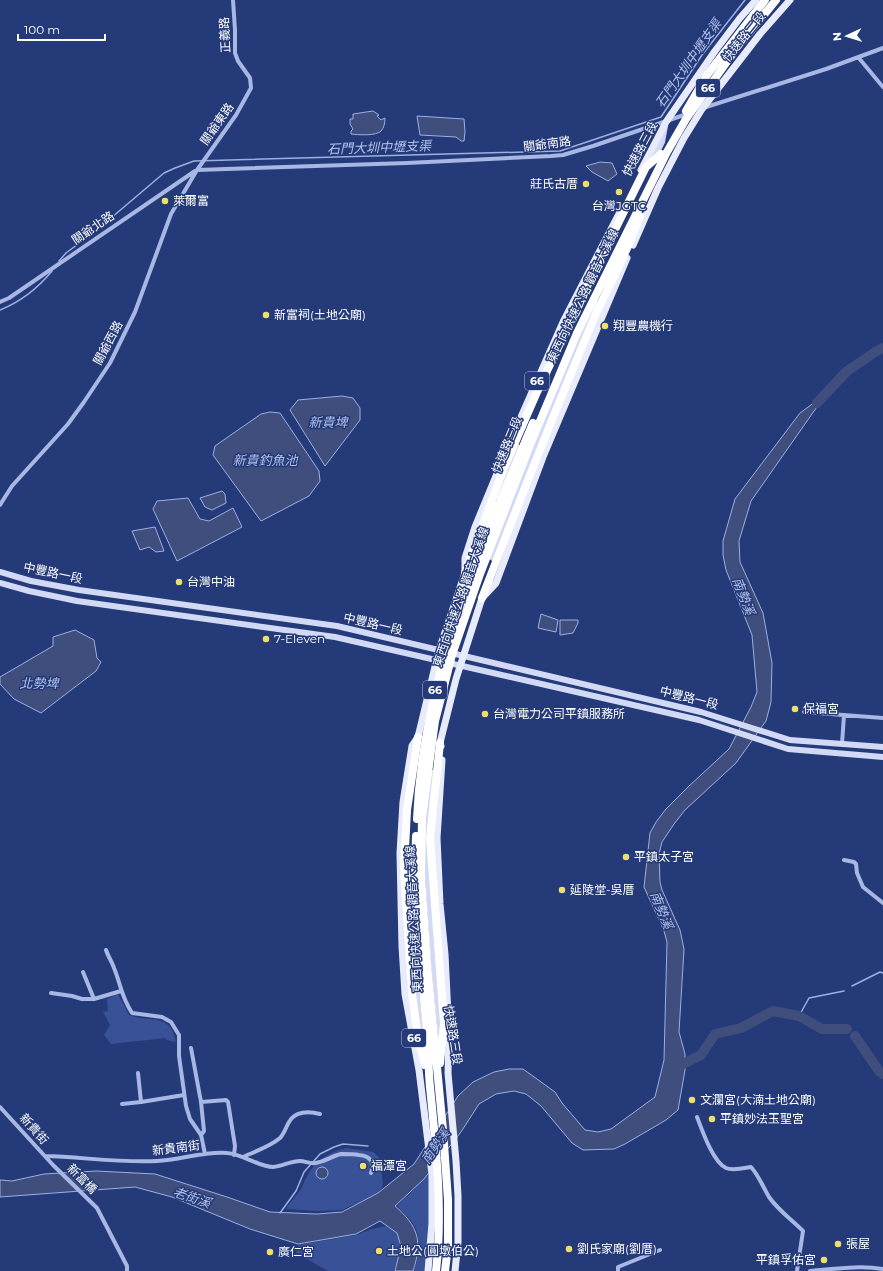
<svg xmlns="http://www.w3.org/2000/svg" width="883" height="1271" font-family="Montserrat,'Noto Sans TC',sans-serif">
<rect width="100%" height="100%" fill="#253a79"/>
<path fill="#395196" d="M 118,994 L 129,1015 C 150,1023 170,1012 176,1042 L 166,1040 L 166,1038 L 111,1044 L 104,1035 L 110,1025 L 103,1012 L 108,1011 L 107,999 Z
M 346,1148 L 373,1152 L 379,1157 L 383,1183 L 382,1188 L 378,1193 L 342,1210 L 317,1211 L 286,1209 C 290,1201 296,1197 301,1189 C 303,1186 304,1181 306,1178 C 314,1161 329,1152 346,1148 Z
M 429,1174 L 429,1224 L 425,1271 L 414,1271 C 419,1256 422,1235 412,1222 C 407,1216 402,1211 397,1206 Z
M 386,1226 L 397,1233 L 401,1246 L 394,1271 L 328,1271 L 296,1253 L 298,1245 L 356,1235 L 372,1229 Z"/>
<path fill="#3f4e7c" stroke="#9cb0e4" d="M 373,111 L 379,115 L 377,116 L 381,120 L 385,118 C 385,123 384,128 381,131 C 377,136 357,135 351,134 L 351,131 L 353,129 L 350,124 L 350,119 L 353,119 L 353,114 Z
M 417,116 L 464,119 L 465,132 L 464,141 L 461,141 L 456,137 L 420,135 Z
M 600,162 L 612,163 L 617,174 L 608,181 L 592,172 L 586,166 Z
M 826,394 L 751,501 L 739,541 L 740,562 L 763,613 L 772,663 L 771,702 L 766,721 L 736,763 L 685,810 L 674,824 L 662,842 L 659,854 L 660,882 L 662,890 L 680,930 L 684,949 L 679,1032 L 685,1054 L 685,1070 L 678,1110 L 666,1120 L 625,1144 L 614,1149 L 583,1150 L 572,1143 L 541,1106 L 526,1094 L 514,1091 L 496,1094 L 479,1104 L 461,1132 L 424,1179 L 395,1206 C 418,1226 423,1241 413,1271 L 395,1271 L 401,1246 L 397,1233 L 380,1221 L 356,1234 L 298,1244 L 250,1229 L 172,1197 L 135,1187 L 0,1197 L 0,1180 L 12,1181 L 44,1174 L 96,1171 L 155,1174 L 227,1197 L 270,1212 L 317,1214 L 342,1212 L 378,1193 L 414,1164 L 458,1096 L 473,1082 L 494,1072 L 509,1069 L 523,1069 L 555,1092 L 562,1103 L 585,1130 L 598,1132 L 611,1129 L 655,1097 L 664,1060 L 667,942 L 664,931 L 644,887 L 650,833 L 656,822 L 666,809 L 688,787 L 729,749 L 751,707 L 757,692 L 752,635 L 726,570 L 723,555 L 723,541 L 735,499 L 800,413 Z
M 342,396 L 353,398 L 360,408 L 360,420 L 325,466 L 290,410 L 298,400 Z
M 270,412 L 280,413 L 319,471 L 320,481 L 309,496 L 261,521 L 213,455 L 215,446 L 261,414 Z
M 222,491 L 225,494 L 226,503 L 212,510 L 205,507 L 200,498 Z
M 188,498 L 200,519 L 209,521 L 233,508 L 242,527 L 177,561 L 153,509 L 157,501 Z
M 155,527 L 164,551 L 156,552 L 149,547 L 140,550 L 132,531 Z
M 541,614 L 558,620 L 556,632 L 538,628 Z
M 560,620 L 578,620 L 578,623 L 573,633 L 560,635 Z
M 75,630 L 94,640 L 97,658 L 101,662 L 96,671 L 41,713 L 14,699 L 0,684 L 0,677 L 53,646 L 53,637 Z
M316 1173a6 6 0 1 1 12 0a6 6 0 1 1-12 0Z"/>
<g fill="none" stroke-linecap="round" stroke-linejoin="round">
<path stroke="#9cb0e4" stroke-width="1.5" d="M 59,261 L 66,253 L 98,229 L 164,173 L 175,168 L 194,161 L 560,151 L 661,117 L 702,55 L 745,0
M 0,310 C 20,302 38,288 52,271
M 852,986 L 880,972 L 883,973
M 799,1016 L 809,998 L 844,991
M 280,1213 L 296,1191 L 304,1172 L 320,1154 L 334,1147 L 343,1144 L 368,1146"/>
<path stroke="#3f4e7c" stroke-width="10" d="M 817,403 L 846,372 L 875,352 L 883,348
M 855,1036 L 879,1071 L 883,1074
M 674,1067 L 679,1066 L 701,1055 L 715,1034 L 741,1028 L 773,1011 L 799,1016 L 822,1029 L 847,1029"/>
<path stroke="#a8b7e3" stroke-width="4" d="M 858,57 L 883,87
M 703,108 L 826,69 L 883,48
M 197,170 L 407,163 L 551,156 L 563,155 L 593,146 L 687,114
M 0,302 L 9,298 L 195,171
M 0,505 L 12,486 L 68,424 L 84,402 L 110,363 L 135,312 L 171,214 L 197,170 L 236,115 L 251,88 L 250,78 L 238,61 L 235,53 L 235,30 L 233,0
M 804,712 L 883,718
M 842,744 L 844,715
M 844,860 L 854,862 L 856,864 L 857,873 L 863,887 L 883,903
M 106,950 C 108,956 112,962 114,968 C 121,985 121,996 132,1013 L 162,1017 L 171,1022 L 179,1035 L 179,1056 L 186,1106 L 190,1119 L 201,1135 L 205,1154
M 83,972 L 94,999
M 51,993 L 72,996 L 82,999 L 94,999 L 121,991
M 191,1048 L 201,1102 L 204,1131 L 201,1135
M 138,1073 L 141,1102 L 184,1095
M 201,1102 L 226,1100 L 228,1102 L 235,1146 L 234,1155
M 122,1104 L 141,1102
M 0,1107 L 53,1165 L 97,1208 L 127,1266 L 127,1271
M 697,1117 C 702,1130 713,1162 726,1168 C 733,1171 744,1168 751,1167 C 759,1176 763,1187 769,1197 C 778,1210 792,1220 803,1231 L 797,1271
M 45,1156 C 82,1157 120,1163 157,1161 C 181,1160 204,1151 227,1153 C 243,1154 259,1167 273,1167 C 283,1166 291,1161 300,1161 C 305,1161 310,1164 315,1163 C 324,1162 332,1156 341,1154 C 346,1154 354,1154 359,1155 C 371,1156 375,1163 371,1173
M 243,1157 C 254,1152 271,1146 280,1138 C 284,1134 286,1127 289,1122 C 295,1111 309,1111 320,1114
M 618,1271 L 618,1267 L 660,1250
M 810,1271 C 835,1269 859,1265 883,1269"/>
<path stroke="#d1d9f4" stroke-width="6" d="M 654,158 L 662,142 L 665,126
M 498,496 L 517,447
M 493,558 L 532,452 L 584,329 L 597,304
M 0,572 L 31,581 L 79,590 L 337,626 L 701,712 L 790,740 L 883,747
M 0,583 L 29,591 L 77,601 L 335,637 L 699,720 L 788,749 L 883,757
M 432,773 L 425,832 L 433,956 L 441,1039
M 408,857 L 410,902
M 414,971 L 421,1036"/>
<path stroke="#e7ebfc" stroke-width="7" d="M 641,170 L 666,122 L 715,51 L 740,18 L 756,0
M 633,245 L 658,188 L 684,138 L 702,109 L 760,34 L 790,0
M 441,746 L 440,743 L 456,679 L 482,598 L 496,583 L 543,457 L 627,258
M 442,760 L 437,838 L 440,904 L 445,954 L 449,1036 L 448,1073 L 456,1161 L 458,1196 L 458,1242 L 455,1271
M 428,1271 L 432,1223 L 432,1174 L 419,1070 L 405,994 L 402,946 L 400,853 L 403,802 L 412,746 L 418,737 L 439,650 L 465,573 L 465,558 L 475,527 L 510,442 L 564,320 L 622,208"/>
<path stroke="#fff" stroke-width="8" d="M 465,573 L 483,524
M 482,598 L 508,531
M 407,810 L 418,737
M 430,838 L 440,743"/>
<path stroke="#fff" stroke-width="8" d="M 686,111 L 707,75 L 765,0
M 483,524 L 504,468 L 537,392 L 589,282 L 646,167 L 661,154
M 508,531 C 536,459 565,387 595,316 C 610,283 628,251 640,216
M 407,810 L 404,868 L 412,994 L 418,1038 L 425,1065
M 417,819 C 423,678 479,551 533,423
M 416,836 C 413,902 421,967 427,1032 C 429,1051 428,1069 430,1087 C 436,1148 443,1210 436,1271
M 430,838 L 444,1023 L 440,1063
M 445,1271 L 448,1246 L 448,1200 L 443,1130 L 427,963 L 421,875 L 422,818 L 435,721 L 452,655 L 480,574 L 530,445 L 577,333 L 667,152 L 686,119 L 736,49 L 776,0"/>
</g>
<g fill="#ece06d" stroke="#253a79" stroke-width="1.5">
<circle cx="586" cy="184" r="4"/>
<circle cx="619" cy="192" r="4"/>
<circle cx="165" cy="201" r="4"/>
<circle cx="266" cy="315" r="4"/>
<circle cx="605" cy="326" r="4"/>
<circle cx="179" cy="582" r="4"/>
<circle cx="266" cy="639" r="4"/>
<circle cx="795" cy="709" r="4"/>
<circle cx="485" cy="714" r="4"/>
<circle cx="626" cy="857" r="4"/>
<circle cx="562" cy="890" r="4"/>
<circle cx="692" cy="1100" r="4"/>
<circle cx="712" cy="1119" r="4"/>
<circle cx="363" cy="1166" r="4"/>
<circle cx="838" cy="1244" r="4"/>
<circle cx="569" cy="1249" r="4"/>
<circle cx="379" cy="1251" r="4"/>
<circle cx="270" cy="1252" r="4"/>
<circle cx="824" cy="1260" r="4"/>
</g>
<g text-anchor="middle" stroke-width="3" stroke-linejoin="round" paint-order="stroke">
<g fill="#253a79" stroke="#bec4d7" stroke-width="1">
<rect x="696" y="79" width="24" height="18" rx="3"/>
<rect x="525" y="372" width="24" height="18" rx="3"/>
<rect x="423" y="681" width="24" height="18" rx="3"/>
<rect x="402" y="1029" width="24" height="18" rx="3"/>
</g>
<g font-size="11" font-weight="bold" fill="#fff">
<text x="708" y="92">66</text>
<text x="537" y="385">66</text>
<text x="435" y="694">66</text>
<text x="414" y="1042">66</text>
</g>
<g font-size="12" fill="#fff" stroke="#253a79">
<text transform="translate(225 35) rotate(-93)" y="4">正義路</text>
<text transform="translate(744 37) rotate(-51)" y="4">快速路二段</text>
<text transform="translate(217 124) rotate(-55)" y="4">關爺東路</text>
<text transform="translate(547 144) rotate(-7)" y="4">關爺南路</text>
<text transform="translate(640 149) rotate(-62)" y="4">快速路三段</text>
<text transform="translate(93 228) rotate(-34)" y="4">關爺北路</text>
<text transform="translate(583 296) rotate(-64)" y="4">東西向快速公路 觀音大溪線</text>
<text transform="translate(108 343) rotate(-62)" y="4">關爺西路</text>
<text transform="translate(507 445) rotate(-68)" y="4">快速路三段</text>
<text transform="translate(53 573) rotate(12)" y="4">中豐路一段</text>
<text transform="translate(461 597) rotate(-71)" y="4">東西向快速公路 觀音大溪線</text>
<text transform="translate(373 624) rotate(13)" y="4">中豐路一段</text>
<text transform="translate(689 698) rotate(14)" y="4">中豐路一段</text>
<text transform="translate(414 919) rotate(-93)" y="4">東西向快速公路 觀音大溪線</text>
<text transform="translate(453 1035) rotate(81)" y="4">快速路三段</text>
<text transform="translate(34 1129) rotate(48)" y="4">新貴街</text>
<text transform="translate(176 1148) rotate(-7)" y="4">新貴南街</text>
<text transform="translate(82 1179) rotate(45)" y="4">新富橋</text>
</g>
<g font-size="12" fill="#fff" stroke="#253a79" text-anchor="start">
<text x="578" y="188" text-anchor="end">莊氏古厝</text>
<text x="173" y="205">萊爾富</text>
<text x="619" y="210" text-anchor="middle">台灣JGTC</text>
<text x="274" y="319">新富祠(土地公廟)</text>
<text x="613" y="330">翔豐農機行</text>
<text x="187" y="586">台灣中油</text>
<text x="274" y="643">7-Eleven</text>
<text x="803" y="713">保福宮</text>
<text x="493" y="718">台灣電力公司平鎮服務所</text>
<text x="634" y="861">平鎮太子宮</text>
<text x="570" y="894">延陵堂-吳厝</text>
<text x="700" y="1104">文瀾宮(大湳土地公廟)</text>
<text x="720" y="1123">平鎮妙法玉聖宮</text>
<text x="371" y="1170">福潭宮</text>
<text x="846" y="1248">張屋</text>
<text x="577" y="1253">劉氏家廟(劉厝)</text>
<text x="387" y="1255">土地公(圓墩伯公)</text>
<text x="278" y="1256">廣仁宮</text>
<text x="816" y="1264" text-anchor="end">平鎮孚佑宮</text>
</g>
<g font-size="13" font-style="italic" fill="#b3c2eb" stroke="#253a79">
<text transform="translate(688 63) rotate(-55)" y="5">石門大圳中壢支渠</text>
<text transform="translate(379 147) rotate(-2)" y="5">石門大圳中壢支渠</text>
<text x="328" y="427">新貴埤</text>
<text x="265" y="465">新貴釣魚池</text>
<text transform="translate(744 596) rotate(69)" y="5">南勢溪</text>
<text x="39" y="688">北勢埤</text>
<text transform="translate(662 910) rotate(68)" y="5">南勢溪</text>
<text transform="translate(435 1146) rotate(-55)" y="5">南勢溪</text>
<text transform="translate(192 1197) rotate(19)" y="5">老街溪</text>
</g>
</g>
<g transform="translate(847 36) rotate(266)" stroke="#253a79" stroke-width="3" paint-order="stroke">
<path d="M0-3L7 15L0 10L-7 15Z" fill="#ffffff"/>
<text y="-6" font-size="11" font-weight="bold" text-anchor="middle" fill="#ffffff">N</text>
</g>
<path d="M18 34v6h87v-6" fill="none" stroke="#ffffff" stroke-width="2"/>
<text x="24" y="34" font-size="12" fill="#ffffff" stroke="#253a79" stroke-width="3" paint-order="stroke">100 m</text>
</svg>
